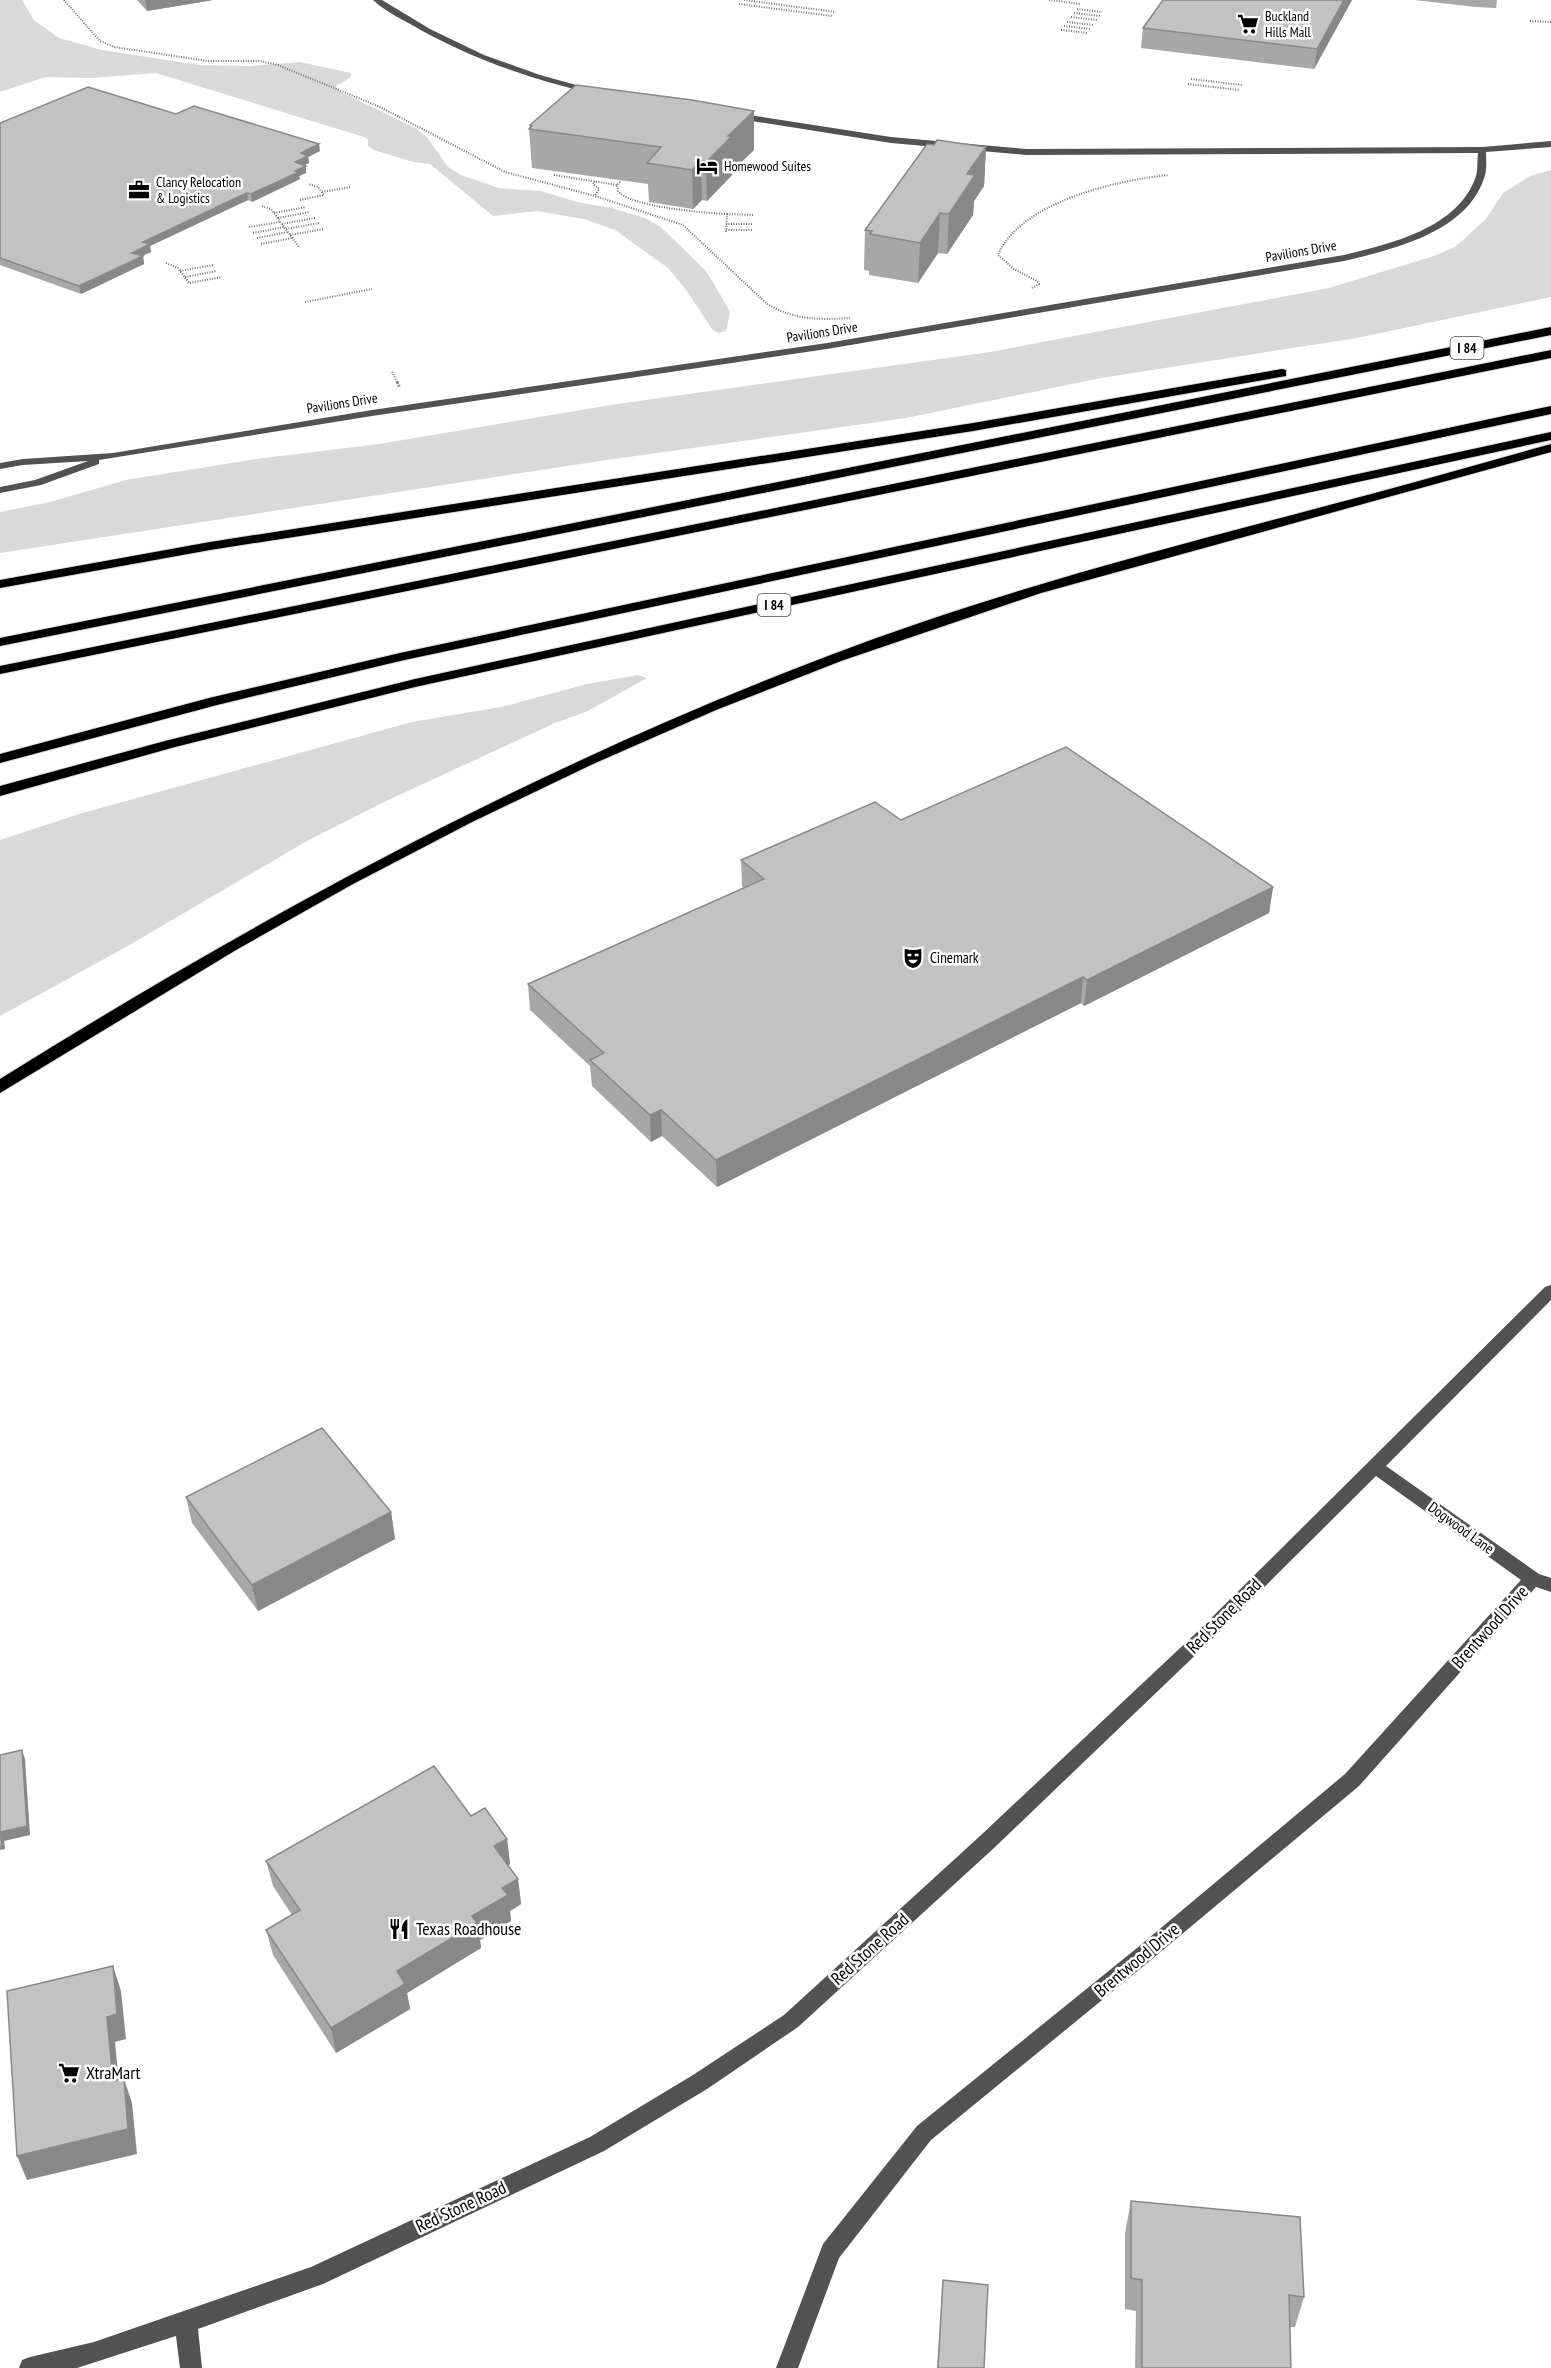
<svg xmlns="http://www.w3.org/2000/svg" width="1551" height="2368" font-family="'PT Sans Narrow',sans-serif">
<rect width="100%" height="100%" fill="#fff"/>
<path fill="#d9d9d9" d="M 0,0 L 22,0 L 34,20 L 59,38 L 102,50 L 199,65 L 250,66 L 300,62 L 351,73 L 351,77 L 336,86 L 337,90 L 415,128 L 427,137 L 448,167 L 461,175 L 499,188 L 541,191 L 577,202 L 611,208 L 645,218 L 661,227 L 705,270 L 713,282 L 730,312 L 726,331 L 718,333 L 712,329 L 687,291 L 668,268 L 615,230 L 584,219 L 537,211 L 493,216 L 430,164 L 413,162 L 374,150 L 368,146 L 368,139 L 364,137 L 156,73 L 91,78 L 46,77 L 0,92 Z
M 1551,170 L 1551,297 L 1357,338 L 1101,378 L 906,418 L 600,461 L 0,553 L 0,512 L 50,502 L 126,480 L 256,459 L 379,444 L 617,404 L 990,352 L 1329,288 L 1434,256 L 1455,247 L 1486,219 L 1503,193 L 1530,176 Z
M 638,675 L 647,678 L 588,711 L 555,723 L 384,802 L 307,841 L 126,947 L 0,1016 L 0,840 L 79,814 L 412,722 L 501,707 L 587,684 Z"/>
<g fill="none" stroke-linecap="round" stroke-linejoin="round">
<defs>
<path id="highway" d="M 1551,327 L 1551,335 L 0,646 L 0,638 Z
M 1551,350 L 1551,358 L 0,674 L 0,666 Z
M 1282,369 L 1286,370 L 1286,376 L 973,431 L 210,550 L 0,588 L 0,580 L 210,542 L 973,423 Z
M 1551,406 L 1551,414 L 400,661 L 217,705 L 0,763 L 0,754 L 209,698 L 400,653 Z
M 1551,432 L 1551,440 L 415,687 L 175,747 L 0,796 L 0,786 L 165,741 L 415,679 Z
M 1551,444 L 1551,452 L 1041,593 L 841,661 L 716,710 L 593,764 L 472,822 L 353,884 L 236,950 L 0,1093 L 0,1079 C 266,913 534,768 828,656 C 989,594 1156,551 1322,507 C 1399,487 1475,465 1551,444 Z"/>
</defs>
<use href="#highway" stroke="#dbdbdb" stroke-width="2"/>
<path stroke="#747474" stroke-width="2" stroke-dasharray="1 1.5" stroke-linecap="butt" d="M 64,0 L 100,41 L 114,47 L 208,61 L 260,61 L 278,65 L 380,107 L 505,172 L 595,196 L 683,225 L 767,304 C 794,320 820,320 850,318
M 744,0 L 836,12
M 1049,0 L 1080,4
M 739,4 L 832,16
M 1077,9 L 1102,12
M 1074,13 L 1100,16
M 1071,17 L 1097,20
M 1530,21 L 1551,22
M 1067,22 L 1094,25
M 1064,26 L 1091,29
M 1061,30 L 1088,33
M 1191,79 L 1242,85
M 1188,84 L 1239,90
M 554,175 L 617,185
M 595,181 L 593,184 L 599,189 L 595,196
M 620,182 L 617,185 L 618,191 C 630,207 705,213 727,214 L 726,233
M 322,192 L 351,187
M 300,200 L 324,195 L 318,187 L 309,184
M 262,206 L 271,209 L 299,247
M 274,213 L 306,207
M 727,214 L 753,215
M 278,218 L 310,212
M 282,224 L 315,218
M 726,224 L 752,224
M 249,227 L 280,222
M 286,229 L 319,223
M 726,230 L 752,230
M 253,233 L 284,227
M 290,235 L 324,229
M 257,238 L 288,232
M 261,244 L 292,238
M 166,263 L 178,268 L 189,283 L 222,277
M 180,271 L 213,265
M 185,277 L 217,271
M 1032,288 L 1039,284 L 1037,281 L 1014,269 L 998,255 C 1020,202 1117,180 1169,175
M 305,302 L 372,289
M 392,372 L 398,384"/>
<path stroke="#747474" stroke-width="3" stroke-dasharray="1.5 2" stroke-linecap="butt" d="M 397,382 L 400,388"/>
<path fill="#525252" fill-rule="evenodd" d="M 373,0 L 382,0 L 430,29 L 484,55 L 540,75 L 598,91 L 594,94 C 530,79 469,58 412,25 C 399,18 384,10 373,0 Z
M 736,113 L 891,137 L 1026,149 L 1482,147 L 1551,141 L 1551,147 L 1486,152 C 1486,160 1487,168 1485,175 C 1469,232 1394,249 1344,261 L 827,349 L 372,416 L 99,460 L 99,464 L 41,485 L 0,493 L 0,487 L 35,480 L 88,461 L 23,465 L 0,469 L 0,463 L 23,459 L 113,453 L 372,410 L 827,343 L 1344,255 C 1390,244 1459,228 1476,176 C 1478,169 1477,160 1478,153 L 1026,155 L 891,143 L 733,118 L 732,116 Z
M 1551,1285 L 1551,1300 L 1386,1466 L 1539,1574 L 1551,1578 L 1551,1592 L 1536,1587 L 1359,1786 L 1151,1960 L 931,2140 L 839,2258 L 798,2368 L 776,2368 L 823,2244 L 917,2126 L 1137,1948 L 1345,1774 L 1521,1580 L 1376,1476 L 1207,1644 L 994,1848 L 798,2027 L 707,2089 L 604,2151 L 323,2284 L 198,2329 L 202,2368 L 180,2368 L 176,2336 L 77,2368 L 19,2368 L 22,2360 L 30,2357 L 94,2342 L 311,2267 L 590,2137 L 693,2075 L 784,2015 L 980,1836 L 1195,1634 L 1545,1287 Z"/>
<use href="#highway" fill="#000" fill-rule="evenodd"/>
</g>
<path fill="#a7a7a7" d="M 137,0 L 213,0 L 147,11 Z
M 1352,0 L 1314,69 L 1141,48 L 1143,28 Z
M 1414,0 L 1497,0 L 1496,8 L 1476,7 Z
M 176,114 L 320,151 L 308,157 L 309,163 L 305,165 L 306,173 L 299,176 L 300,179 L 252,202 L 248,200 L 237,205 L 150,246 L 151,252 L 142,256 L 143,256 L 144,264 L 81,294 L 0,265 L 0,123 Z
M 530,125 L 754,150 L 732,171 L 732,175 L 707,201 L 702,200 L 693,209 L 649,202 L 648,184 L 532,168 L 529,129 Z
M 934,145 L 986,147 L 984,186 L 974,201 L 973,215 L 947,254 L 938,253 L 918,283 L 869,275 L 869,271 L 864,270 L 865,230 Z
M 901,820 L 1273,887 L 1269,913 L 1084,1006 L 1081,1003 L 717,1187 L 662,1136 L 651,1142 L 592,1086 L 590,1066 L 530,1010 L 528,984 L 744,888 L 742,886 L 741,860 Z
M 186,1497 L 391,1512 L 395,1539 L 258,1611 L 192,1523 Z
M 471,1816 L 507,1839 L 510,1864 L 508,1866 L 518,1879 L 521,1904 L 510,1911 L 511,1921 L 480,1940 L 481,1948 L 407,1993 L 410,2009 L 336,2053 L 273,1955 L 266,1930 L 292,1915 L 273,1886 L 266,1861 Z
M 1131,2201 L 1304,2297 L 1295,2327 L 1290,2327 L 1291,2368 L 1135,2368 L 1136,2311 L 1125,2309 L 1125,2233 Z
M 943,2280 L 984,2368 L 937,2368 Z"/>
<path fill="#888" d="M 145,0 L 213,0 L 147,11 Z
M 1344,0 L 1352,0 L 1314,69 L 1317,49 Z
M 754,111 L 754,150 L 732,171 L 732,175 L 707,201 L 706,162 L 728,136 Z
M 319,144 L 320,151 L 308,157 L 309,163 L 296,169 L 295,162 L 301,153 Z
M 986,147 L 984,186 L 974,201 L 973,215 L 947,254 L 949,214 L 967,174 Z
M 701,161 L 702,200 L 693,209 L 692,170 Z
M 306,166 L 306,173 L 299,176 L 300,179 L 252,202 L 251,194 Z
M 247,193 L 248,200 L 150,246 L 151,252 L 133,260 L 132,253 L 143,242 Z
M 940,213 L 938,253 L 918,283 L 920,243 Z
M 143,256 L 144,264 L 81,294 L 79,286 Z
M 1273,887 L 1269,913 L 1084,1006 L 1087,980 Z
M 1083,977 L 1081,1003 L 717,1187 L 716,1160 Z
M 661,1110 L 662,1136 L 651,1142 L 650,1115 Z
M 391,1512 L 395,1539 L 258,1611 L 252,1585 Z
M 22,1750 L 25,1759 L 30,1835 L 4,1841 L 5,1849 L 0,1850 L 1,1832 Z
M 507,1839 L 510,1864 L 497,1872 L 494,1846 Z
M 518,1879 L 521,1904 L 510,1911 L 511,1921 L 480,1940 L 481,1948 L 407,1993 L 410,2009 L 336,2053 L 331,2028 L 397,1971 L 472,1916 L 502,1888 Z
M 113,1966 L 121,1991 L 126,2039 L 115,2042 L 121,2106 L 113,2081 L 107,2017 Z
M 124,2079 L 132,2103 L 137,2154 L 27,2180 L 17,2156 Z"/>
<path fill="#c2c2c2" stroke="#888" stroke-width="1.5" d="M 1163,0 L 1344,0 L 1317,49 L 1143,28 Z
M 576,85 L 692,100 L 754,111 L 728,136 L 732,136 L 706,162 L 701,161 L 692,170 L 647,163 L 661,147 L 529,129 L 532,126 L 530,125 Z
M 88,87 L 176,114 L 194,106 L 319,144 L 301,153 L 308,156 L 295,162 L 306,166 L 295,171 L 299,172 L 251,194 L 247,193 L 236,198 L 143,242 L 150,244 L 132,253 L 143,256 L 79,286 L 0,258 L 0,123 Z
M 937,140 L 986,147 L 967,174 L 975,175 L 949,214 L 940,213 L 920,243 L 870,234 L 872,231 L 865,230 L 927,144 L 934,145 Z
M 1066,747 L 1273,887 L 1087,980 L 1083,977 L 716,1160 L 661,1110 L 650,1115 L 590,1060 L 604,1053 L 528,984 L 764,879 L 741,860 L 875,802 L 901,820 Z
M 322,1428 L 391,1512 L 252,1585 L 186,1497 Z
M 22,1750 L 27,1826 L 1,1832 L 2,1840 L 0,1840 L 0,1755 Z
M 434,1766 L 471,1816 L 485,1808 L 507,1839 L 494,1846 L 518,1879 L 502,1888 L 508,1895 L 472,1916 L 477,1923 L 397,1971 L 405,1984 L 331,2028 L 266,1930 L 300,1910 L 266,1861 Z
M 113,1966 L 117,2014 L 107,2017 L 113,2081 L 124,2079 L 128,2129 L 17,2156 L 7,1991 Z
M 1131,2201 L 1300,2217 L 1304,2297 L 1289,2295 L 1291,2368 L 1142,2368 L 1142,2280 L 1131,2278 Z
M 943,2280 L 988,2285 L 984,2368 L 938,2368 Z"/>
<defs>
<symbol id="supermarket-bare" viewBox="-9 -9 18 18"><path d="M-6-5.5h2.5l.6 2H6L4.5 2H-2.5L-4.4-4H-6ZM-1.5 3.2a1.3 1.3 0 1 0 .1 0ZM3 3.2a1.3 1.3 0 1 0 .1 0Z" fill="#000" stroke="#fff" stroke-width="2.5" paint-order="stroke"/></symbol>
<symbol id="hotel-bare" viewBox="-9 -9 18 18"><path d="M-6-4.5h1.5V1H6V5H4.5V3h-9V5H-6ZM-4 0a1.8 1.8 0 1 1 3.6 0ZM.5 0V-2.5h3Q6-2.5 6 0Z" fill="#000" stroke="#fff" stroke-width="2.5" paint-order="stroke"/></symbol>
<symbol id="office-bare" viewBox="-9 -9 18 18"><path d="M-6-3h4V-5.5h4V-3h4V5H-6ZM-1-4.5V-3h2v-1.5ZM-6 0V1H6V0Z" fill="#000" stroke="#fff" stroke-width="2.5" paint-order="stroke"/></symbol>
<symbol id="theatre-bare" viewBox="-9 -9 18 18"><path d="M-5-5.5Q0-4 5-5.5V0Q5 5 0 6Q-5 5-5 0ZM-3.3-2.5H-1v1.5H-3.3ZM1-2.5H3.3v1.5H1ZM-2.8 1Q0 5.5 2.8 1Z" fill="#000" stroke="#fff" stroke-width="2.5" paint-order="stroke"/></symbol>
<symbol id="restaurant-bare" viewBox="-9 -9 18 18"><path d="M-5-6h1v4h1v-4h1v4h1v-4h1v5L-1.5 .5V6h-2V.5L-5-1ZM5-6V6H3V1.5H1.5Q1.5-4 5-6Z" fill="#000" stroke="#fff" stroke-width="2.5" paint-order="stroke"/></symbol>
</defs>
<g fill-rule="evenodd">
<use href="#supermarket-bare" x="1233" y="9" width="30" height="30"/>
<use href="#hotel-bare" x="692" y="151" width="30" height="30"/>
<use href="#office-bare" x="124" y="175" width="30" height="30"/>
<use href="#theatre-bare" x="898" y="943" width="30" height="30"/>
<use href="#restaurant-bare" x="384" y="1914" width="30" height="30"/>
<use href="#supermarket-bare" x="54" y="2058" width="30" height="30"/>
</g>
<g text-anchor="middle" stroke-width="5" stroke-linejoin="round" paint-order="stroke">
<g font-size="14" fill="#000" stroke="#fff" text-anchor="start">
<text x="1265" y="21">Buckland<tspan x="1265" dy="16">Hills Mall</tspan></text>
<text x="724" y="171">Homewood Suites</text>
<text x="156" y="187">Clancy Relocation<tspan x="156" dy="16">&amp; Logistics</tspan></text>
</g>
<g font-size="14" fill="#000" stroke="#fff">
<text transform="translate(1301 251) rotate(-10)" y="5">Pavilions Drive</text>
<text transform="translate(822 332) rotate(-9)" y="5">Pavilions Drive</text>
<text transform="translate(342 403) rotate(-9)" y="5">Pavilions Drive</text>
</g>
<g fill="#fff" stroke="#4c4c4c" stroke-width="1.5">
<rect x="1450.5" y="337" width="33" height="22" rx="4.5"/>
<rect x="757.5" y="594" width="33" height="22" rx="4.5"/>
</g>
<g font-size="14" font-weight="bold" fill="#000">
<text x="1467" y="353">I 84</text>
<text x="774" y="610">I 84</text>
</g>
<g font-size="15" fill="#000" stroke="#fff" text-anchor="start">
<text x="930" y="963">Cinemark</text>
</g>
<g font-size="15" fill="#000" stroke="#fff">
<text transform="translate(1461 1528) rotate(36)" y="5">Dogwood Lane</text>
</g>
<g font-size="18" fill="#000" stroke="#fff">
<text transform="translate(1224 1616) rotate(-45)" y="6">Red Stone Road</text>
<text transform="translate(1490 1627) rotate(-48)" y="6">Brentwood Drive</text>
<text transform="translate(870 1949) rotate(-42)" y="6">Red Stone Road</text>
<text transform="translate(1137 1960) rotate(-40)" y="6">Brentwood Drive</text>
<text transform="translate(461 2207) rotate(-25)" y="6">Red Stone Road</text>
</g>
<g font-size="18" fill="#000" stroke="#fff" text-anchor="start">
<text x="416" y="1935">Texas Roadhouse</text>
<text x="86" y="2079">XtraMart</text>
</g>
</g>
</svg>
